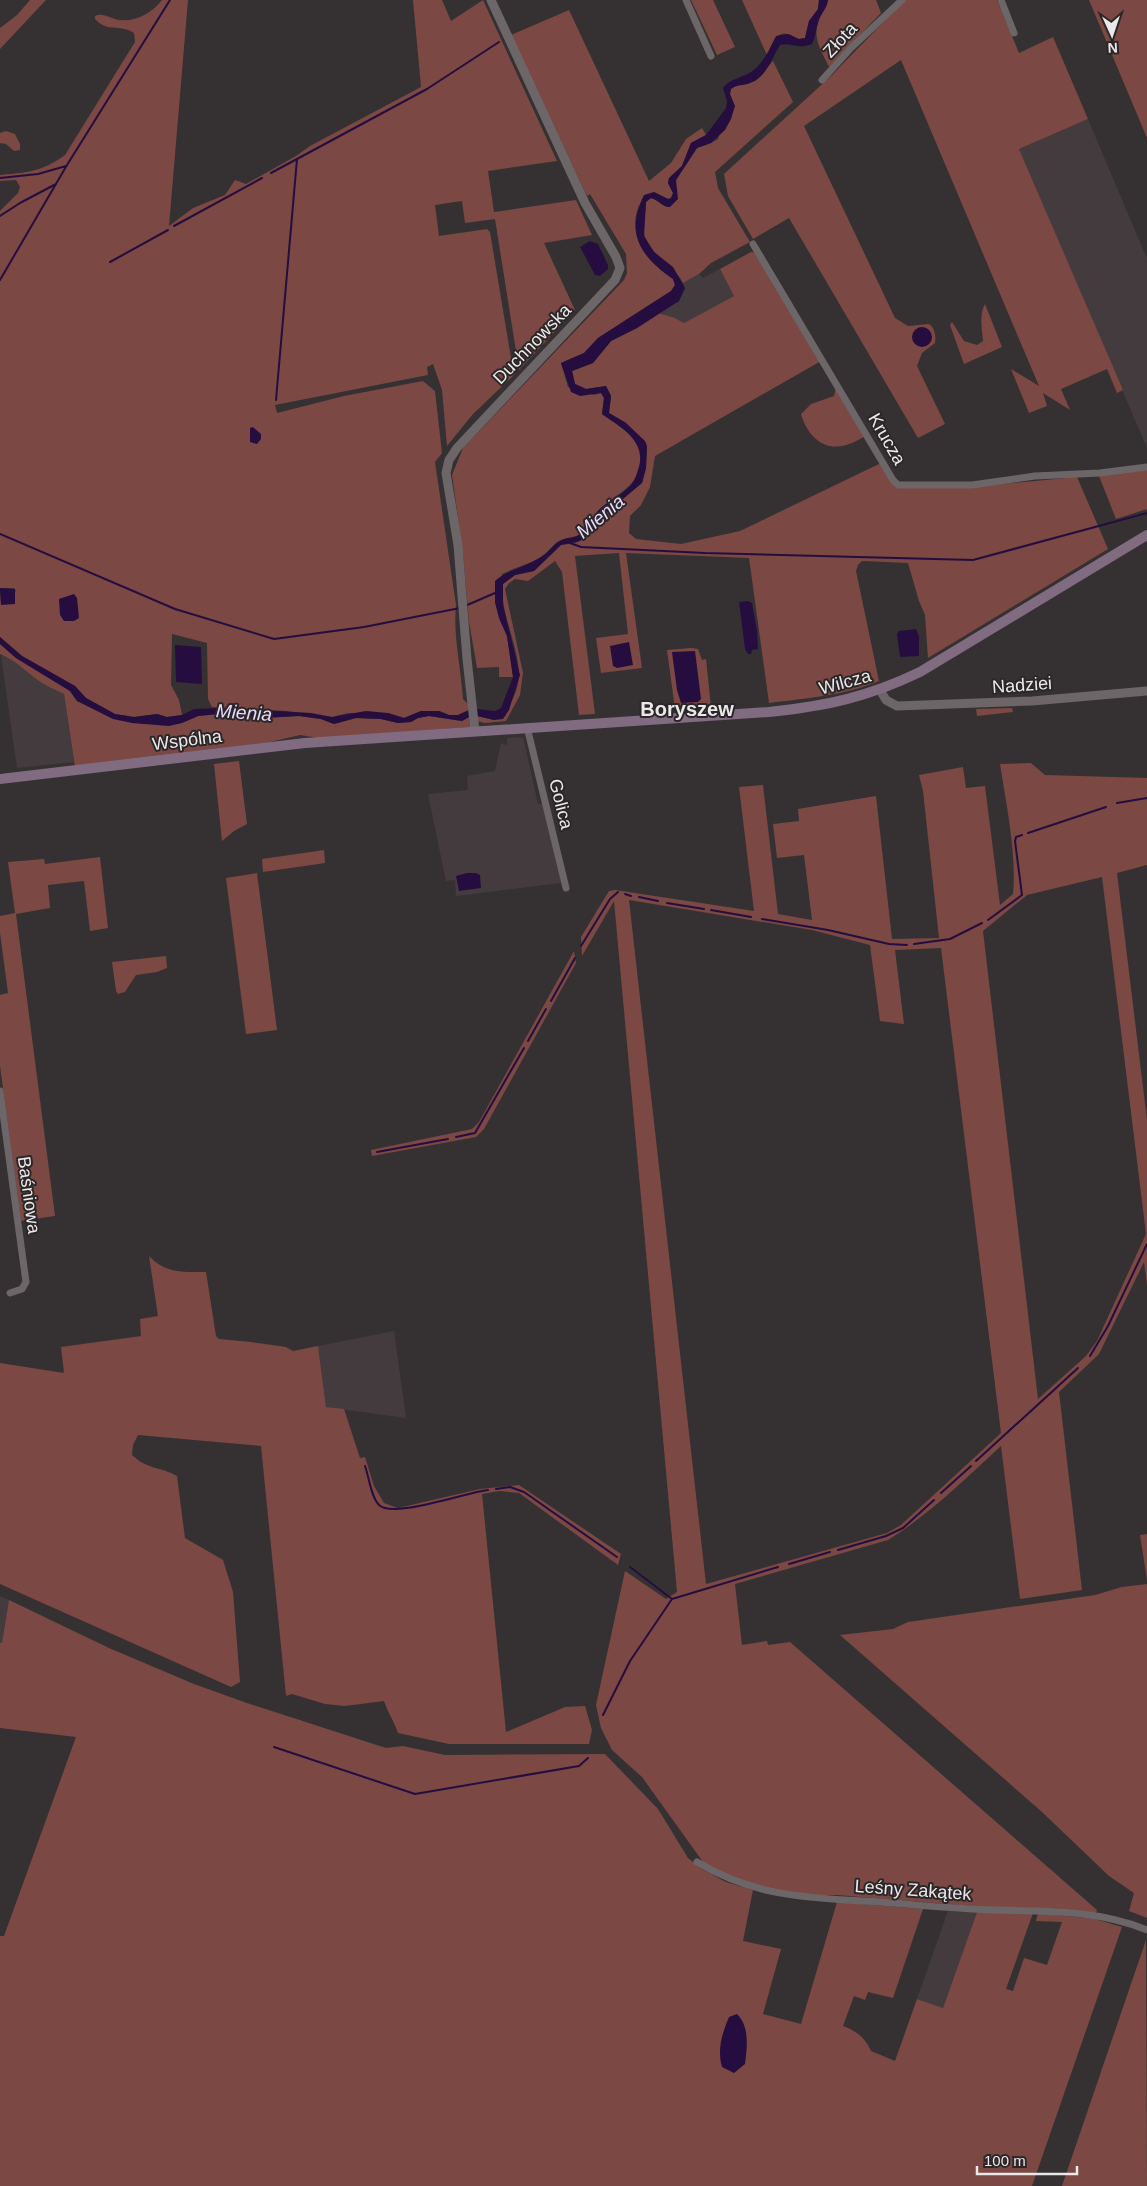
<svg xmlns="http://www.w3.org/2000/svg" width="1147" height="2186" font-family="Arial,sans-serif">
<rect width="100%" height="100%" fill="#353133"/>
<path fill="#443b3f" d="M 1088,119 L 1147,259 L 1147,448 L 1019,149 Z
M 720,269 L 734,296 L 684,323 L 675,318 L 658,313 L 679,301 L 685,288 L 683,283 L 699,274 L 703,278 Z
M 1,655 L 9,657 L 29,671 L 39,681 L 64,694 L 74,762 L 17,768 Z
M 523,737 L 538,804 L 544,804 L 561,883 L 456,896 L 455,880 L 446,881 L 428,794 L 468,790 L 467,776 L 495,771 L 501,743 L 507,745 L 507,738 Z
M 394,1331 L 406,1418 L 326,1407 L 318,1346 Z
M 0,1596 L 9,1600 L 2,1643 L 0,1643 Z
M 948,1911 L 977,1912 L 943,2008 L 917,1999 Z"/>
<path fill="#7b4843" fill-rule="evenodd" d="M 30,0 L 46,0 L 0,49 L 0,28 L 17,15 Z
M 162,0 L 188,0 L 169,226 L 193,208 L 225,195 L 235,180 L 246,184 L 296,156 L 310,146 L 421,87 L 413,0 L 442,0 L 451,21 L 483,0 L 557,161 L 488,171 L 494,212 L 576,200 L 592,235 L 544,243 L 575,310 L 519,370 L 495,219 L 465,223 L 462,201 L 435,205 L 439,236 L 487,229 L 490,232 L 512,364 L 515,374 L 473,414 L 447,446 L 442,390 L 433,364 L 427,367 L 428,375 L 275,405 L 277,413 L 344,396 L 423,381 L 435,391 L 442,453 L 435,462 L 456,605 C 453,636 461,668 463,699 L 468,704 L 469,710 L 458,715 L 449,715 L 439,711 L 421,711 L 404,718 L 388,713 L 348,713 L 332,717 L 287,711 L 212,707 L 208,699 L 207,643 L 172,634 L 171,685 L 179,700 L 182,715 L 167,717 L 157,714 L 134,717 L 115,714 L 86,698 L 75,686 L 22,656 L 0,637 L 0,592 L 1,603 L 16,591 L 14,588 L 0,588 L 0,211 L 18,193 L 20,187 L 16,180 L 0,181 L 0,175 C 26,173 44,171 65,155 L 135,42 L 134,33 C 122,24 107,33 95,19 L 95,16 C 103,12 111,19 119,20 C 136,22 152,13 162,0 Z
M 691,0 L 713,0 L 735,47 L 717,55 Z
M 742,0 L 819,0 L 818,9 L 809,21 L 805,38 L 799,39 C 795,38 792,35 788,34 C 775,30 771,47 767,55 Z
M 828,0 L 876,0 L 881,13 L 829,67 C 821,50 811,37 820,18 C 823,11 827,8 828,0 Z
M 905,0 L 997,0 L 1019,53 L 1053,37 L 1088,119 L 1019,149 L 1123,390 L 1117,393 L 1107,369 L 1061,389 L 1070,410 L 1043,393 L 1047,406 L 1029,413 L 1011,369 L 1039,386 L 901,60 L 804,126 L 895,318 L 908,326 L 929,324 C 935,328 936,336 935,343 L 922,353 L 917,366 L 945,424 L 918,438 L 789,218 L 753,239 L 728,196 L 724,174 L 831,76 Z
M 1089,0 L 1147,0 L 1147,138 Z
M 569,10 L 649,181 L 671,163 L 686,139 L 702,128 L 706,135 L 691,143 L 682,166 L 669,178 L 668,183 L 673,193 L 671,198 L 668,199 L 654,192 C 649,196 640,202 638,208 C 627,240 649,262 673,279 L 675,285 L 671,291 L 598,338 L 584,353 L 561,363 L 568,387 L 594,395 L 601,393 L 604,398 L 602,414 C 615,424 637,434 640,451 C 647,486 613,493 596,513 C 590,520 587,529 580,535 C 575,538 567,538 561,540 C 553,544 551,550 544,555 C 531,564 516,567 502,574 L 495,602 L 499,618 L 507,636 L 513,677 L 499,677 L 499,667 L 477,668 L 469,622 L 463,553 L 452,475 L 463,448 L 624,280 L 627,273 L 626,254 L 590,194 L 587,196 L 511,35 Z
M 773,61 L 793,102 L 715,172 L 718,188 L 750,242 L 711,263 L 699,274 L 683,283 C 673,264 652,256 645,237 C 642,228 646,212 646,202 L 651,198 C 659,200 662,207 670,207 L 676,180 L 697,148 L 711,143 L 718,139 L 731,89 L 735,86 L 755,81 Z
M 6,131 L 15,134 L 20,144 L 20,150 L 14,151 L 6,144 L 0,143 L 0,133 Z
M 751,252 L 757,253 L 821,361 L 655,456 L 650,487 L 641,505 L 630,516 L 629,533 L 636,539 L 681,544 L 740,531 L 881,463 L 896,488 L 982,486 L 1077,477 L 1108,549 L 928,658 L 925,615 L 919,601 L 908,563 L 862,561 L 858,565 L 856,571 L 879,681 C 843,696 807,698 769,703 L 749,558 L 626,553 L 642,668 L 601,673 L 596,638 L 628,634 L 619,553 L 575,556 L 595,714 L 579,715 L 562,572 L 555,561 L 528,581 L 515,579 L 509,583 L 505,589 L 523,673 L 520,695 L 506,721 L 485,723 L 477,721 L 477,716 L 494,720 C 499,714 506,709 510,703 C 535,667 498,622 503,584 L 515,575 L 534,571 L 561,545 L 576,543 L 598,527 L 606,513 L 642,483 L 646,468 L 647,446 L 626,423 L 609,413 L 611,396 L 606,386 L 586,389 L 575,384 L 572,371 L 593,363 L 611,341 L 637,328 L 658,313 L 675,318 L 684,323 L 734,296 L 720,269 Z
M 985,304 L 1002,347 L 964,364 L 950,325 L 952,322 L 964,341 L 977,345 L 983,341 C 982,330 979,313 985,304 Z
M 836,387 L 866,436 C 861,438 857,441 852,443 C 826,454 808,438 801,414 L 811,404 L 834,396 Z
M 1147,469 L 1147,509 L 1116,519 L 1099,476 Z
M 0,644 L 16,658 L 70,691 L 77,701 L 143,724 L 182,723 L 198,716 L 218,714 L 231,717 L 262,718 L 299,716 L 321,719 L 334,724 L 356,718 L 381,719 L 398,723 L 411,722 L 418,718 L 429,716 L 462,721 L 469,717 L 470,727 L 319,738 L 300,735 L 266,743 L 75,767 L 64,694 C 56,690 46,686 39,681 C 25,671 17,661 0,654 Z
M 691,648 L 698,649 L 702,660 L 706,659 L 711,707 L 675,709 L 667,650 Z
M 1012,708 L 1013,712 L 977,716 L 976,709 Z
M 239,761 L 247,824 L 234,831 L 222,841 L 214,764 Z
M 1031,763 L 1045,775 L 1147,778 L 1147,865 L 1117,873 L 1147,1120 L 1147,1285 L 1144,1262 L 1099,1354 L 1059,1392 L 1082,1590 L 1020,1599 L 1001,1446 C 965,1479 930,1514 888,1540 L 735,1584 L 742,1645 L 767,1641 L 768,1645 L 790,1642 L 1097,1910 L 1096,1913 L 1066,1909 L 994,1908 L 837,1895 L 794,1896 L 753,1885 L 711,1868 L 703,1862 L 642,1777 L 612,1750 L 601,1728 L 596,1705 L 625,1571 L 666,1599 L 677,1592 L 614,901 L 582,956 L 581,937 L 609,891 L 615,890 L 754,911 L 739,787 L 763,785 L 778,914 L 812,920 L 804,855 L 777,858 L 773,824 L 799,821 L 798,809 L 876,796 L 892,939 L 939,938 L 923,791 L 919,775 L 963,767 L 966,788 L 985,786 L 1000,905 L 1013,894 C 1017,855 1006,803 1000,764 ZM 1102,877 L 1146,1234 L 1097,1341 L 1086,1356 L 1038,1399 L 983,931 L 1027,895 ZM 629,900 L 812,930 L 870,945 L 880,1021 L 904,1024 L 895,950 L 941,948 L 1001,1433 L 901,1525 L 887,1533 L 706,1584 Z
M 324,850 L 325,863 L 263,872 L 262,859 Z
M 100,857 L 108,928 L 90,931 L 84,881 L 48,885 L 50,908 L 16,914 L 55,1216 L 21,1221 L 0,1066 L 0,995 L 8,993 L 0,933 L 0,916 L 15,913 L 8,862 L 44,859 L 45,864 Z
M 257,873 L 277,1030 L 246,1034 L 226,878 Z
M 574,951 L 576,963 L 484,1129 L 476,1137 L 372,1156 L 371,1150 L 472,1129 L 479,1122 Z
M 166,956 L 167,968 L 157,972 L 136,975 L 125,992 L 118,994 L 116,991 L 112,962 Z
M 149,1256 C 166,1274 184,1272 206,1272 L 216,1336 L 219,1339 L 251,1342 L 286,1347 L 293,1351 L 318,1346 L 326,1407 L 344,1409 L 360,1458 L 365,1457 L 374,1486 L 384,1503 L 398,1508 L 480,1489 L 519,1485 L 621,1554 L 618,1565 L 519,1493 L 499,1491 L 482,1494 L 506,1732 L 565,1707 L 585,1706 L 592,1730 L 589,1744 L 449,1744 L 398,1733 C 394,1721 388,1713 384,1701 L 345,1706 L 325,1704 L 292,1694 L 286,1696 L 261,1446 L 138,1435 L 133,1445 L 132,1455 C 148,1470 159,1466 177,1476 L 185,1538 L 223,1560 L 233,1592 L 240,1682 L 231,1687 L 0,1584 L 0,1363 L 64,1373 L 61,1347 L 141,1336 L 140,1319 L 158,1316 Z
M 1147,1534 L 1147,1580 L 1140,1535 Z
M 1147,1584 L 1147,1918 L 1129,1911 L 1134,1893 L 1109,1876 L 1042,1812 L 840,1635 L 893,1629 L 908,1622 L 1095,1595 L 1122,1587 Z
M 9,1600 L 109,1648 L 194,1684 L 244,1702 L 386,1748 L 403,1746 L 445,1755 L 605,1754 L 658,1809 L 688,1858 L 702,1869 L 726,1882 L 753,1890 L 743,1941 L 781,1949 L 763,2014 L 801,2024 L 837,1902 L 923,1909 L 893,1998 L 868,1992 L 865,2000 L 854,1996 L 843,2026 C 856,2031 865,2037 871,2051 L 895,2061 L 917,1999 L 943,2008 L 977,1912 L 1033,1913 L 1006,1989 L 1013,1991 L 1024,1958 L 1047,1965 L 1062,1922 L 1036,1921 L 1038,1913 L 1095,1919 L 1122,1927 L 1032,2186 L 0,2186 L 0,1936 L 4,1936 L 76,1737 L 0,1728 L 0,1643 L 2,1643 Z
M 1146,1940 L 1147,2186 L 1062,2186 Z"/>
<path fill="#250e3f" d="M 819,0 L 828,0 C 827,8 822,12 819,19 C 816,28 816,36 812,44 C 796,50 792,42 780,45 C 772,58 766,78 750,83 C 743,86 737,84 731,89 L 730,94 L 735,106 L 731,119 L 725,130 L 711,143 L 697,148 L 676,180 L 678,199 L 670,207 C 662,207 659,200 651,198 L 646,202 L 644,236 L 654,252 L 673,267 L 685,288 L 679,301 L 637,328 L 611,341 L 593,363 L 572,371 L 575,384 L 586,389 L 606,386 L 611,396 L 609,413 L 626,423 L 645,441 L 647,446 L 646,468 L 642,483 L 606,513 L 598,527 L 580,541 L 561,545 L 534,571 L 515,575 L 503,584 L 503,605 L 520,675 L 509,710 L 503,719 L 494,720 L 477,716 L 477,709 L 495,711 L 501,708 L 513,677 L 507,636 L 499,618 L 495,602 L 495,581 C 510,568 529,567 545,554 C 551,549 554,543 562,540 C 568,537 575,538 580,534 C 589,526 593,515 602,507 C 610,501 619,496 627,489 C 633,484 636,477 638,470 C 648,442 622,428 602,414 L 604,398 L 601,393 L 580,396 L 571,392 L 561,363 L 584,353 L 598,338 L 671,291 L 675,285 L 673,279 C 641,257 625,234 644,195 L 654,192 L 668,199 L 671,198 L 673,193 L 668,183 L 669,178 L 682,166 L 691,143 L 706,135 L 726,108 L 727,101 L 723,88 C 729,79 742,78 751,72 C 763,64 770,49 776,36 L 788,34 L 799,39 L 805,38 L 809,21 L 818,9 Z
M 590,241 L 598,244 L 608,265 L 608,269 L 600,276 L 595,275 L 580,247 Z
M912 337a10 10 0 1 1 20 0a10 10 0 1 1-20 0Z
M 253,427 L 261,434 L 261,439 L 257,444 L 250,442 L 250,428 Z
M 0,588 L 15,589 L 15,604 L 1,605 Z
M 74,594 L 77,598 L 79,618 L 74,621 L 64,621 L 60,615 L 59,599 Z
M 748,601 L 752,603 L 757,630 L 758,649 L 752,650 L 751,654 L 748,654 L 745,649 L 739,602 Z
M 916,629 L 919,636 L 919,656 L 900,657 L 897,634 L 899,631 Z
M 0,637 L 22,656 L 75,686 L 86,698 L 115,714 L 134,717 L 157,714 L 167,717 L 182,715 L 194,709 L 221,708 L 311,713 L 332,717 L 366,711 L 388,713 L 404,718 L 421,711 L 439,711 L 449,715 L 458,715 L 469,710 L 469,717 L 462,721 L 429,716 L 418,718 L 411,722 L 398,723 L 381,719 L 356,718 L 334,724 L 321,719 L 299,716 L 262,718 L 231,717 L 218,714 L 198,716 L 182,723 L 169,726 L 132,723 L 113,719 L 77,701 L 70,691 L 16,658 L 0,644 Z
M 629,642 L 633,665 L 617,668 L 613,666 L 610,646 Z
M 175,645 L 201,647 L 202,684 L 176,682 Z
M 695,651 L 701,699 L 698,702 L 681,703 L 677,690 L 672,652 Z
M 467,873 L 476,873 L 480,875 L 481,888 L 459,891 L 456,876 Z
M 737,2014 C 750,2027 747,2047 745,2064 L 734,2073 L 722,2067 C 717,2049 722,2034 729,2017 Z"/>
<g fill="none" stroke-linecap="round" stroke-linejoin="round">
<path stroke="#250e3f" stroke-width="2" d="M 271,173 L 427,89 L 499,42
M 0,178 L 38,174 L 66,166
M 0,216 L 20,203 L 56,184
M 174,226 L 262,178
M 110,262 L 168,230
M 0,280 L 67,165 L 170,0
M 276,400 L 297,159
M 0,534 L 175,609 L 274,639 L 364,627 L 460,608
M 570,543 L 581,547 L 705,553 L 973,560 L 1147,513
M 465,606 L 495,593
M 1117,803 L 1147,798
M 1028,833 L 1106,807
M 625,894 L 631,896
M 639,897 L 658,901
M 667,903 L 704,909
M 711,910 L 751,917
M 762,919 L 828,930 L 889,944 L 907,945
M 988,920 L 1022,895 L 1015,841 L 1016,837 L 1022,835
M 914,944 L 950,939 L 982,923
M 581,946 L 610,899 L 618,892
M 551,1001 L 575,958
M 528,1041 L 546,1009
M 456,1137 L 475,1133 L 524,1048
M 377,1152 L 448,1139
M 1090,1356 L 1108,1326 L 1147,1244
M 976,1461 L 1078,1368
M 365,1466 C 369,1477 371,1497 379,1505 C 393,1519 467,1492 488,1490
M 496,1489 L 510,1487 L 524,1492 L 617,1557
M 941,1493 L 971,1466
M 838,1550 L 886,1536 L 903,1528 L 934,1500
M 789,1564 L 830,1552
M 630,1567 L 672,1599
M 603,1715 L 630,1661 L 672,1599 L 778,1567
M 274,1747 L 415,1794 L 579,1766 L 588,1758"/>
<path stroke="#6c6669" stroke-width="7" d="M 686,0 L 711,56
M 1001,0 L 1014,33
M 822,80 L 851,48 L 902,0
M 753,244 L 893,480 L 898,485 L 972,485 L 1035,476 L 1100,473 L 1147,467
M 527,727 L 566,888
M 0,1091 L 26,1282 L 22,1289 L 10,1293
M 697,1862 C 757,1898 812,1898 880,1902 C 918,1905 956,1909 994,1910 C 1046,1911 1098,1910 1147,1930"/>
<path stroke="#6c6669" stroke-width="9" d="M 880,690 L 886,700 L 897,706 L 1032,701 L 1147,691
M 475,731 L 467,659 L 458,545 L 446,473 L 449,460 L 457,448 L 615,280 L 620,268 L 616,257 L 585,203 L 491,0"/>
<path stroke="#816b81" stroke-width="10" d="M 0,779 L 305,743 L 769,712 C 827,706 868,697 920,672 L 1147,535"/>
</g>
<g text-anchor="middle" stroke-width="4" stroke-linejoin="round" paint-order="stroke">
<g font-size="18" fill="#ebe8ea" stroke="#2b2729">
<text transform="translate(840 40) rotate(-47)" y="6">Złota</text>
<text transform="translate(532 344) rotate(-46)" y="6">Duchnowska</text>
<text transform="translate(887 439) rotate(60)" y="6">Krucza</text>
<text transform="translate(845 682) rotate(-15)" y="6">Wilcza</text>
<text transform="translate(1022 685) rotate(-4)" y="6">Nadziei</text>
<text transform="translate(187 740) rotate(-7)" y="6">Wspólna</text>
<text transform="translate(561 804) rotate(76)" y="6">Golica</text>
<text transform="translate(29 1195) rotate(82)" y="6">Baśniowa</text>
<text transform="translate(913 1890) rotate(4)" y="6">Leśny Zakątek</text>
</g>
<g font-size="19" font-style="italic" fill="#e7dafc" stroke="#2b2729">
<text transform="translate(600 516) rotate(-40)" y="7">Mienia</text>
<text transform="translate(244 712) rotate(4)" y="7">Mienia</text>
</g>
<g font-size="20" font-weight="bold" fill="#ebe8ea" stroke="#2b2729">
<text x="687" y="716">Boryszew</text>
</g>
</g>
<g transform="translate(1112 35) rotate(177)" stroke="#2b2729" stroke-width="4" paint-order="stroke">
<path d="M0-4L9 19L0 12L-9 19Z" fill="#ebe8ea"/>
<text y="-8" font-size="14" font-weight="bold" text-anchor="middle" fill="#ebe8ea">N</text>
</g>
<path d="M977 2166v8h100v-8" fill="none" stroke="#ebe8ea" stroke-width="2.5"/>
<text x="984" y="2166" font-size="15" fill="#ebe8ea" stroke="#2b2729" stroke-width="4" paint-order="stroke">100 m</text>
</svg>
